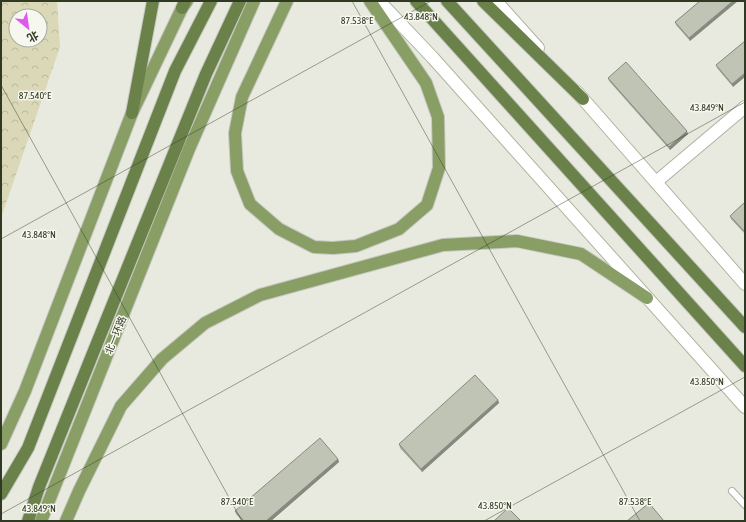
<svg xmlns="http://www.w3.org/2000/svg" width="746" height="522" font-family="'Asap Condensed','Noto Sans SC',sans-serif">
<defs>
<pattern id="forest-crowns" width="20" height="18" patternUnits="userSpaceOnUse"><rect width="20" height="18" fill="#dbd8b8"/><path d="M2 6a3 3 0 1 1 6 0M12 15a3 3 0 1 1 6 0" fill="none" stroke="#bcba9e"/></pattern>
</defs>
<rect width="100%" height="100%" fill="#e8eadf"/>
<path fill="url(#forest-crowns)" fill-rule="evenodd" d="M 1,1 L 57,1 L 60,47 L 1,218 ZM 16,16 L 40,16 L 40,40 L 16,40 Z"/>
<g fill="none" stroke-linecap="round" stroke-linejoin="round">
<defs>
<path id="service" d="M 732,491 L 745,505"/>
<path id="minor" d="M 656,182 L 745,107"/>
<path id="secondary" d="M 379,1 L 433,58 L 745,407
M 496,1 L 538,48
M 577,92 L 745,284"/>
<path id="primary" d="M 287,1 L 242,97 L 235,133 L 237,171 L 250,204 L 279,229 L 314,247 L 333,248 L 356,246 L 399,229 L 427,205 L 439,168 L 438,117 L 426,83 L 370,1
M 1,444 L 25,391 L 132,113 L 182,8 L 187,1
M 41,521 L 189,149 L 254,1
M 66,521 L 79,491 L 121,406 L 162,359 L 205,323 L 260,295 L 443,245 L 517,241 L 581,254 L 647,298"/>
<path id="trunk" d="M 416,1 L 745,366
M 447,1 L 745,327
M 483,1 L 583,99
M 182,8 L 185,1
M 132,113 L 153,1
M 1,494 L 28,448 L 175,71 L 211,1
M 28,521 L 39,487 L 93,353 L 206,74 L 240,1"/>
</defs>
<use href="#service" stroke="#adb1a2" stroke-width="8"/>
<use href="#minor" stroke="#adb1a2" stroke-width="14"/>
<use href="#secondary" stroke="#aeb59f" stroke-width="14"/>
<use href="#primary" stroke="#c5c8c1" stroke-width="14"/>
<use href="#trunk" stroke="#c5c8c1" stroke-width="14"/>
<use href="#service" stroke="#fff" stroke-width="6"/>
<use href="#minor" stroke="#fff" stroke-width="12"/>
<use href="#secondary" stroke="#fff" stroke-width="12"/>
<use href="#primary" stroke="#889e65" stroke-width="12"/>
<use href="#trunk" stroke="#6a814a" stroke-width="12"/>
</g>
<path fill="#a5a99c" d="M 700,1 L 690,41 L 676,25 L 675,22 Z
M 745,41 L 733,87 L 717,68 L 716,65 Z
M 608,78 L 688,134 L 670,150 L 609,81 Z
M 745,202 L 745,234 L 731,219 L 730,216 Z
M 498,400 L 499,403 L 422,472 L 400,448 L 399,444 Z
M 338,459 L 339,462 L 271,521 L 242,521 L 236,514 L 235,511 Z"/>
<path fill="#86897f" d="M 733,1 L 738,1 L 690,41 L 689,38 Z
M 745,73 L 745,77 L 733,87 L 732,84 Z
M 687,131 L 688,134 L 670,150 L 669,147 Z
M 498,400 L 499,403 L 422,472 L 421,469 Z
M 338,459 L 339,462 L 271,521 L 266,521 Z"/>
<path fill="#c0c4b5" stroke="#86897f" d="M 700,1 L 733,1 L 689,38 L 675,22 Z
M 745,41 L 745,73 L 732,84 L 716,65 Z
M 626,62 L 687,131 L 669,147 L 608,78 Z
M 745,202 L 745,232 L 730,216 Z
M 475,375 L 498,400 L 421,469 L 399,444 Z
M 320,438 L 338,459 L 266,521 L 244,521 L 235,511 Z
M 649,503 L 664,521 L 627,521 Z
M 508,508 L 521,521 L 494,521 Z"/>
<path fill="none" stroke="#303921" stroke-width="1" stroke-opacity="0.45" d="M 352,1 L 640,521M 1,85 L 242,521M 1,239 L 431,1M 1,514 L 745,102M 484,521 L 745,377"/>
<g text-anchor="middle" stroke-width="3" stroke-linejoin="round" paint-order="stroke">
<g font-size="10" fill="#303921" stroke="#f6f7ef">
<text transform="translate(115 335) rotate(-68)" y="4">北一环路</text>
</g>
</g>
<g font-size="10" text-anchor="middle" fill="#303921" stroke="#f6f7ef" stroke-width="3" stroke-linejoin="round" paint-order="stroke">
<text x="421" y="20">43.848°N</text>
<text x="357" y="24">87.538°E</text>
<text x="35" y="99">87.540°E</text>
<text x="707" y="111">43.849°N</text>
<text x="39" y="238">43.848°N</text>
<text x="707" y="385">43.850°N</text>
<text x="237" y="505">87.540°E</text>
<text x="635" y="505">87.538°E</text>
<text x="495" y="509">43.850°N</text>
<text x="39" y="512">43.849°N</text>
</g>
<rect width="746" height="522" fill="none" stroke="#303921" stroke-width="4"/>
<g transform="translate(28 28) rotate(151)"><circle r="19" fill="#f6f7ef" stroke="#a7ab9d"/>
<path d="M0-3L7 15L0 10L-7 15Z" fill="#dd5aed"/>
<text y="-6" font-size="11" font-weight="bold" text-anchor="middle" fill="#303921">北</text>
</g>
</svg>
